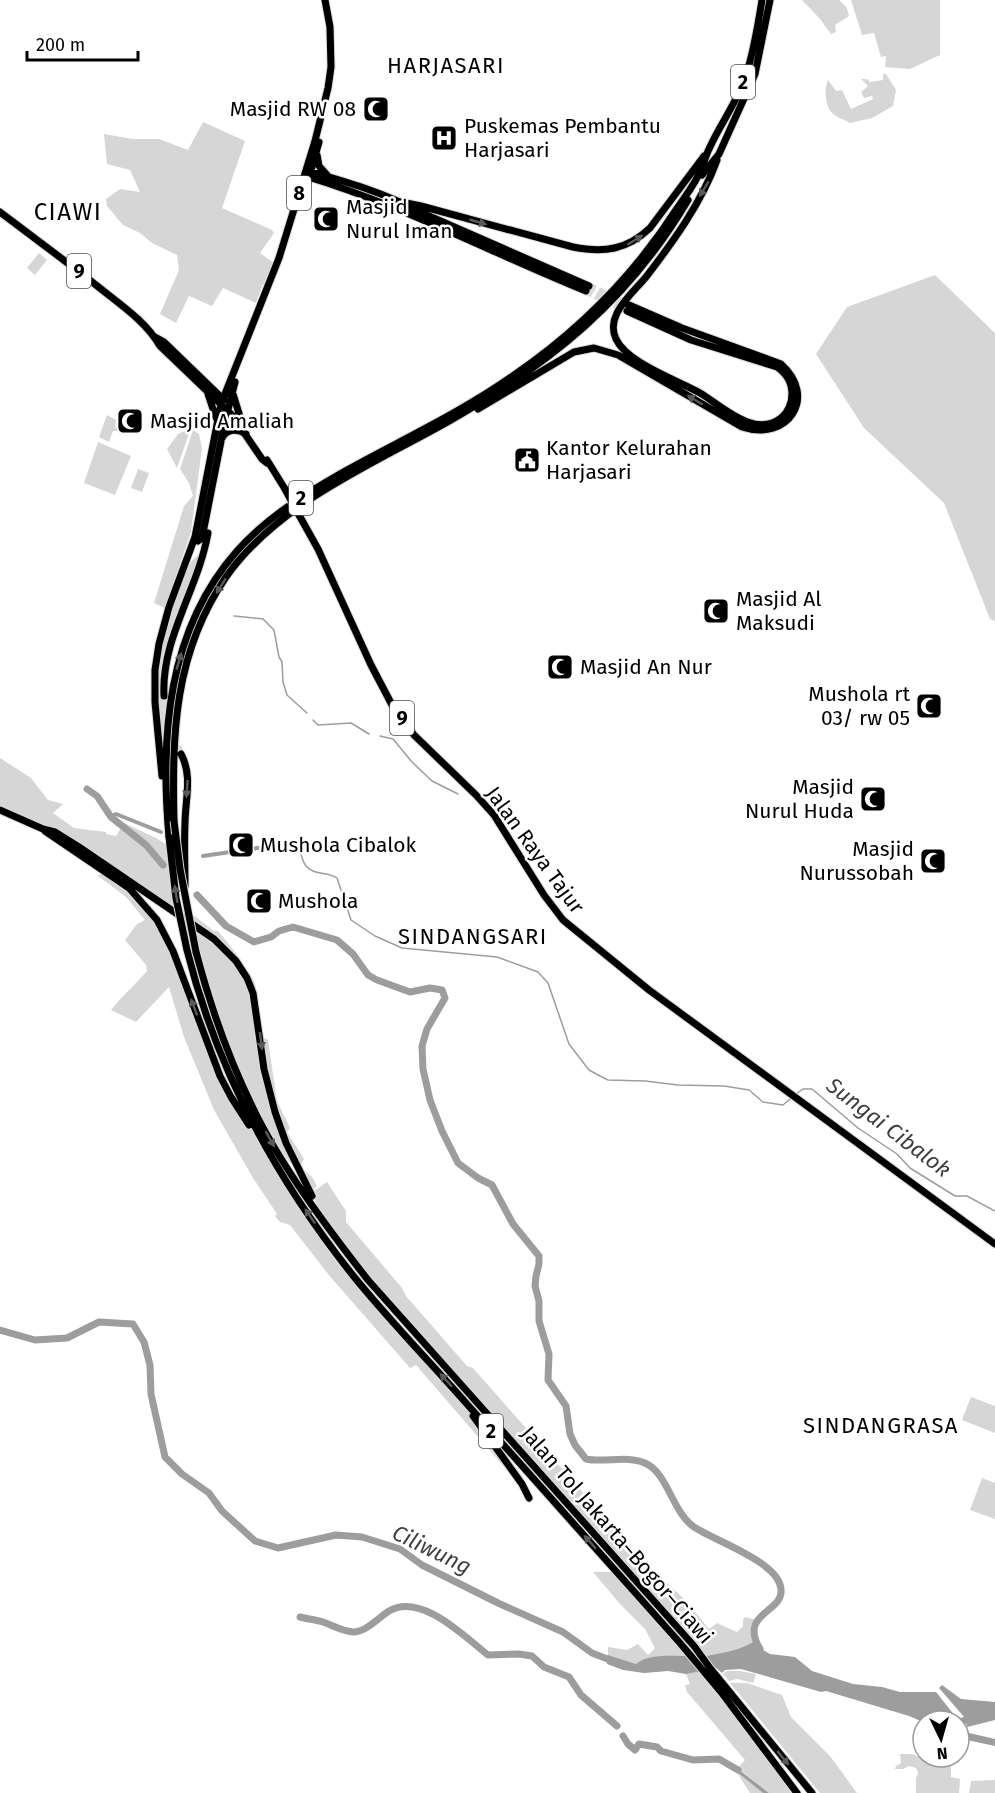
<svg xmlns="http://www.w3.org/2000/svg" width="995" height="1793" font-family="'Fira Sans',sans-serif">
<rect width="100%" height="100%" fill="#fff"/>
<path fill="#d6d6d6" d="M 802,0 L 839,0 L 847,8 L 849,16 L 835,25 L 836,32 L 831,34 L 820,19 Z
M 851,0 L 940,0 L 940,55 L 910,69 L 885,67 L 886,56 L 881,57 L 874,33 L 862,35 Z
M 883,74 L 886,74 L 896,90 L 893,106 L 872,118 L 850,123 C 845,120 836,117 832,113 C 825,106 824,89 828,80 L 836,91 L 842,90 L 851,109 L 873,99 L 872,96 L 864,98 L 861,92 L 868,86 L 861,79 L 867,79 L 870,82 L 883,80 Z
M 203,122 L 245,141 L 222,208 L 272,230 L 274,233 L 260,253 L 275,264 L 267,285 L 263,284 L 256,303 L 223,288 L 212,306 L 189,296 L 176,323 L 160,314 L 179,270 L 177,255 L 152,243 L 140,233 L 123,225 L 107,206 L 106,199 L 120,189 L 140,192 L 130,170 L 107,164 L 104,134 L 133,139 L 159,139 L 188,150 Z
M 39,253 L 47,260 L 35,275 L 27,268 Z
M 935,275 L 995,333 L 995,621 L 990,619 L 944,503 L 864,428 L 816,354 L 847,307 Z
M 107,415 L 116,420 L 115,427 L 118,429 L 117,431 L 113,431 L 109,442 L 99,437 Z
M 191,428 L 177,468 L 167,449 L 178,434 Z
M 193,430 L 199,434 L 202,448 L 191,532 L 165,608 L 154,603 L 184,506 L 193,496 L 189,483 L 180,469 Z
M 98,442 L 131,456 L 115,495 L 84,483 Z
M 138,469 L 149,473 L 142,492 L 131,488 Z
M 198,555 C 198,563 193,574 191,582 C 178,620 156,655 162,697 L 168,696 L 163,747 L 161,747 C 156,685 156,641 181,582 C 186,573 189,561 198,555 Z
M 0,758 L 31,778 L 48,800 L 63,804 L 53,813 L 74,828 L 106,832 L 106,834 L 116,836 L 124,823 L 156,838 L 164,843 L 170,850 L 179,913 L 115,871 L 97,855 L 0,810 Z
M 108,873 L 129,888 L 157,920 L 220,1076 L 250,1127 L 328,1243 L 462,1398 L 518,1483 L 416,1365 L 410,1368 L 328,1274 L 290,1225 L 280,1222 L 275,1216 L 277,1214 L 253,1178 L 214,1110 L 184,1037 L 169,987 L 136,1022 L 111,1010 C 122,996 135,985 147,971 L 146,965 L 125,940 L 137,924 L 145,920 L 126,897 L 97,875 Z
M 188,911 L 214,931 L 218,931 L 239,957 L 255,983 L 264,1038 L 268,1040 L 277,1101 L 290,1128 L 287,1132 L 304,1159 L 300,1166 L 312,1177 L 317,1186 L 310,1192 L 295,1162 L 290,1163 L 253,1109 L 223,1038 Z
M 327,1182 L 346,1211 L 346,1222 L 402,1288 L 406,1296 L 467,1366 L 473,1368 L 639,1556 L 684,1599 L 709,1629 L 717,1623 L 737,1632 L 743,1626 L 743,1619 L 746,1617 L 756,1620 L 751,1625 L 753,1642 C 737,1652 721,1652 703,1657 L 383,1295 L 323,1216 L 311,1193 Z
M 971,1397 L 995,1406 L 995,1433 L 962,1420 Z
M 982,1478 L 995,1483 L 995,1519 L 970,1510 Z
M 593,1572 L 611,1572 L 691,1656 L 660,1656 L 636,1664 L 608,1655 L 608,1647 L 627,1650 L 638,1644 L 648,1655 L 655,1648 L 645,1629 L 620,1604 Z
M 703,1671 L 797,1793 L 769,1793 L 738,1768 L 745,1760 L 687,1692 L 685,1685 L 690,1684 L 686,1674 Z
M 726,1671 L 740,1671 L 756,1674 L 753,1683 L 737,1679 L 729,1681 L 723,1674 Z
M 730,1683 L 747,1683 L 782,1695 L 791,1717 L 830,1756 L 857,1793 L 820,1793 Z
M 900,1754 L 912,1754 L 926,1760 L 933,1757 L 951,1757 L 951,1777 L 960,1779 L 959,1793 L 916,1793 L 916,1779 L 918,1773 L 916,1768 L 909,1766 L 903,1769 L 895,1769 L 896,1766 L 901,1763 Z
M 736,1771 L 763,1793 L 750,1793 Z
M 995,1780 L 995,1793 L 969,1793 L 971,1781 Z"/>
<path fill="#9d9d9d" d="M 753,1642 L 757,1642 L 763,1650 L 770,1654 L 795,1657 L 812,1671 L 853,1684 L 882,1687 L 900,1692 L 936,1692 L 959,1721 L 923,1722 L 909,1716 L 826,1691 L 821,1692 L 741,1669 L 725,1670 L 722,1673 L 703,1657 C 721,1652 737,1652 753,1642 Z
M 608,1655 L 636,1664 C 649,1653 674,1656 691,1656 L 703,1671 L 686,1674 L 668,1671 L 644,1673 L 623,1670 L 607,1664 Z
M 942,1685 L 961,1699 L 995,1702 L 995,1720 L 967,1727 L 965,1718 L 939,1688 Z
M 965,1732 L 995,1739 L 995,1746 L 962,1739 Z
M 733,1765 L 769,1793 L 763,1793 L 732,1768 Z"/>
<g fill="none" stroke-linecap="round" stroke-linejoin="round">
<path stroke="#9d9d9d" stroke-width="1.5" d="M 234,616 L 263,619 L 274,630 L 279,657 L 282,662 L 283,682 L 287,695 L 307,713
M 313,720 L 318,725 L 351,723 L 369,734
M 380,736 L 393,739 L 412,762 L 432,781 L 458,794
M 277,846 L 287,844 L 298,848 C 302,854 302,861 306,866 C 315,876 327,871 337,878 L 351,920 L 375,936 L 402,948 L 497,957 L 538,972 L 548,983 L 569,1044 L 589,1070 L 600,1076 L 608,1080 L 645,1081 L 678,1085 L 724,1086 L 749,1090 L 763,1102 L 783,1105 L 790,1099
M 796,1094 L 803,1089 L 812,1089 L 858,1128 L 897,1154 L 910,1168 L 955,1196 L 967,1196 L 995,1211"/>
<path stroke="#9d9d9d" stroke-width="4" d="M 111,817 L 116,814 L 161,832
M 203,856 L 271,846"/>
<path stroke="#9d9d9d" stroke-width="7" d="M 87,789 L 97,796 L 111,817 L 146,845 L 163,865
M 197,895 L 226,926 L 254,942 L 271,937 L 279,931 L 293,927 L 337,940 L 353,954 L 368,975 L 377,980 L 410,992 L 430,988 L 442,990 L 445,998 L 427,1029 L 422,1046 L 423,1069 L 430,1100 L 442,1131 L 458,1163 L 478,1178 L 492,1185 L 513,1224 L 539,1256 L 539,1264 L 536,1276 L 535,1286 L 539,1301 L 539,1321 L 549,1354 L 548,1380 L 566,1406 L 570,1434 L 575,1445 L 586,1459 C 604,1463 627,1455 645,1463 C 668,1473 672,1512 694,1527 C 715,1541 779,1562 781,1589 C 784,1613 738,1612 760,1649
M 0,1330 L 35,1340 L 67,1338 L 99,1322 L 133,1324 L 144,1342 L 150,1365 L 151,1394 L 165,1457 L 182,1474 L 209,1493 L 222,1511 L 255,1541 L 278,1548 L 336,1535 L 362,1537 L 400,1549 L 422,1565 L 498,1603 L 563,1632 L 592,1653 L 615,1662
M 300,1617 C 308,1619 316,1620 323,1622 C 334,1626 342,1631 353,1632 C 366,1632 378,1618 389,1611 C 421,1592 465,1637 488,1655 L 519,1654 L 532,1656 L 544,1667 L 569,1677 L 581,1695 L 617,1726
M 959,1722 L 972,1718
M 623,1736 L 628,1744 L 635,1750 L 639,1744 L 657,1747 L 661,1751 L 693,1760 L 719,1759 L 738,1770"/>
<path stroke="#d9d9d9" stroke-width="7" stroke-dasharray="7 3.5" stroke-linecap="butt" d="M 589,286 L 627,304
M 586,291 L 624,310
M 164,696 L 168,723 L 181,754"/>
<defs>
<path id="highway" d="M 317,155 L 319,166 L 328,176
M 309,171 C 347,182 385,193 420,212 L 589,286
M 702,175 L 719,154 L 755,74 L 770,0
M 305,176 C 402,205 492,253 586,291
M 304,194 L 319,142
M 401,202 L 421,206 L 573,247 C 604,253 627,250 650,228 L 704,156
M 0,212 C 32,236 64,260 96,285 C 118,303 146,321 160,346 L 232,415 L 262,459 L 267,463
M 627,311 L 691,340 L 777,367 C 787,374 792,383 792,394 C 792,403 788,413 781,418 C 755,439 722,406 700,393 C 677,380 627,363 616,339 C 612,331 613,321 617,313 C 624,299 636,289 646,277 C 673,242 702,202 717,160
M 155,337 L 164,342 L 224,400
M 208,394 L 216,418
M 233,394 L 241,420
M 478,409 L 574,352 L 594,348 L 618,355 L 742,427 C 788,442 818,397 781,364 L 682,328 L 629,305
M 222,438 C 227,429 237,428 246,434
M 267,460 L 285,489
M 299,515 L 318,549 L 371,665 L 392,705 L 414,735 L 476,795 L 494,815 L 544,895 L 563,920 L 649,990 L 995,1244
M 195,537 L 198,541 L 202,538 L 224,426 L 235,382
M 164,696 C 161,638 198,590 208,533
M 181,754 C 193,776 185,800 185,824 C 184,844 185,865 185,886
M 162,776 L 155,702 L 155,670 L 159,644 L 169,607 L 195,537 L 221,404 L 279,258 L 315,141 L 328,88 L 331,67 L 330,27 L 325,0
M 0,810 L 43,829 L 55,832 L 79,847 L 214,939 L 236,961 L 247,978 L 253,993 L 264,1069 L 275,1112 L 286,1143 L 312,1196
M 174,821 C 172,733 174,653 226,577 C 279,502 374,464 451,420 C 551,363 629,300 688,200
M 45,831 L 129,888 L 157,920 L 173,951 L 220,1076 L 231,1097 L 249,1125
M 169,837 C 160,737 167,630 237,551 C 267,517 308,492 347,470 C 403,439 462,412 514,375 C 580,330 635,274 678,207 C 686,195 696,183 701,169 C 704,163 706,155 709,149 C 720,124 738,101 746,75 C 754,51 758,25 762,0
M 187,950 C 217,1071 277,1181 355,1278 C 390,1321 429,1361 466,1403 C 538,1483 609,1563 680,1643 L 721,1692 L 797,1793
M 196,952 C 210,1005 228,1057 252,1106 C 280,1165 328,1229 368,1280 L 694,1646 L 710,1668 L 812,1793
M 473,1416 L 522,1484 L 529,1498"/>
</defs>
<use href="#highway" stroke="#dbdbdb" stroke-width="9"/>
<use href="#highway" stroke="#000" stroke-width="7"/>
<defs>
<path id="highway-bridge" d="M 285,489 L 299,515
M 174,821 L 180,869 L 196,952
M 169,837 L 176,898 L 187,950"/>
</defs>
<use href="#highway-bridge" stroke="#dbdbdb" stroke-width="9" stroke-linecap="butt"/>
<use href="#highway-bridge" stroke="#000" stroke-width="7"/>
</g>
<defs><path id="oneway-solid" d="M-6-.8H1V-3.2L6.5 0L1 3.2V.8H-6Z" transform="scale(1.5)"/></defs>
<g fill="#595959">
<use href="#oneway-solid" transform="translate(704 189) rotate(121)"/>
<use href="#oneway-solid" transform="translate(478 222) rotate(16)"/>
<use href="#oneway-solid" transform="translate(635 240) rotate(-32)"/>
<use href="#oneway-solid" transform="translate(695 400) rotate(-150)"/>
<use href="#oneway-solid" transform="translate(221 586) rotate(122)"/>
<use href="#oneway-solid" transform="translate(179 661) rotate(-74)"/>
<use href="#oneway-solid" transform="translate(187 789) rotate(94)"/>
<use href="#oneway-solid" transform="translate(176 894) rotate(-99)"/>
<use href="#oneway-solid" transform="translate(194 1007) rotate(-111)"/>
<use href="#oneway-solid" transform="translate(261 1041) rotate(83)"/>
<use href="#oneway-solid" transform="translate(270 1139) rotate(60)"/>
<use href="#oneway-solid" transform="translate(310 1216) rotate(-124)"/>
<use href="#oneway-solid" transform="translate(446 1380) rotate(-132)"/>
<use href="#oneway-solid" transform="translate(590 1542) rotate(-132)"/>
<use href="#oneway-solid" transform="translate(783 1758) rotate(51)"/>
</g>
<defs>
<symbol id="mosque-square" viewBox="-11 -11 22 22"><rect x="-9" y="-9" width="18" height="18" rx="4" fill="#000" stroke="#fff"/><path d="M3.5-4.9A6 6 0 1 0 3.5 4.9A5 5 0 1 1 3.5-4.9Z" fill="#fff"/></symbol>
<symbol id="hospital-square" viewBox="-11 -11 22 22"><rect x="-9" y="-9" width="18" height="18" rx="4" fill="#000" stroke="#fff"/><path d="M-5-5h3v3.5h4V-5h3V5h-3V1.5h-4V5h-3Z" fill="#fff"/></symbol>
<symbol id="civic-square" viewBox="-11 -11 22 22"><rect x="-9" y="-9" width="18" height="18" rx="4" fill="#000" stroke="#fff"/><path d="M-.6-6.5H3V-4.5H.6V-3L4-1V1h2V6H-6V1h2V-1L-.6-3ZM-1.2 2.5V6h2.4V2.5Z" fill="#fff"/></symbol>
</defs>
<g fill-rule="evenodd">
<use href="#mosque-square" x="361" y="94" width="30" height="30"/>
<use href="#hospital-square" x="429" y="123" width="30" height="30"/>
<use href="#mosque-square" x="311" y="204" width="30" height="30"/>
<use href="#mosque-square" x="115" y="406" width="30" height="30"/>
<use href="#civic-square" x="512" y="445" width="30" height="30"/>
<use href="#mosque-square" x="701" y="596" width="30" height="30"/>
<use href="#mosque-square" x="545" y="652" width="30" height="30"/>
<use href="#mosque-square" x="914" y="691" width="30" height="30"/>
<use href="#mosque-square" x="858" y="784" width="30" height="30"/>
<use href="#mosque-square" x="226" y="830" width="30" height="30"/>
<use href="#mosque-square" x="918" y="846" width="30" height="30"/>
<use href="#mosque-square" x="244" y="886" width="30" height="30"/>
</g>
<g text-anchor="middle" stroke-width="5" stroke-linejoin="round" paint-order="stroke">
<g fill="#fff" stroke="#4c4c4c" stroke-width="1.5">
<rect x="731" y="65" width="24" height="34" rx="4.5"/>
<rect x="287" y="176" width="24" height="34" rx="4.5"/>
<rect x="67" y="254" width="24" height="34" rx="4.5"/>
<rect x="289" y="481" width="24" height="34" rx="4.5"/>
<rect x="390" y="701" width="24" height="34" rx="4.5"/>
<rect x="479" y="1414" width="24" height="34" rx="4.5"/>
</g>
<g font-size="20" font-weight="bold" fill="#000">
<text x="743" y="89">2</text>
<text x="299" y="200">8</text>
<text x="79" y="278">9</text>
<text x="301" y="505">2</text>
<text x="402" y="725">9</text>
<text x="491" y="1438">2</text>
</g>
<g font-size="21" fill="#000" stroke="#fff" text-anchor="start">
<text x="356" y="116" text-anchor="end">Masjid RW 08</text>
<text x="464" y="133">Puskemas Pembantu<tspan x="464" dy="24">Harjasari</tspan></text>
<text x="346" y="214">Masjid<tspan x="346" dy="24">Nurul Iman</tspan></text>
<text x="150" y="428">Masjid Amaliah</text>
<text x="546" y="455">Kantor Kelurahan<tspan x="546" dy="24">Harjasari</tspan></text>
<text x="736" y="606">Masjid Al<tspan x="736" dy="24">Maksudi</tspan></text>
<text x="580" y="674">Masjid An Nur</text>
<text x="910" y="701" text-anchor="end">Mushola rt<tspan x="910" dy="24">03/ rw 05</tspan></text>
<text x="854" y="794" text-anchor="end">Masjid<tspan x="854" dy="24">Nurul Huda</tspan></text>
<text x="260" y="852">Mushola Cibalok</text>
<text x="914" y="856" text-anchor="end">Masjid<tspan x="914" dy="24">Nurussobah</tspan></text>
<text x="278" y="908">Mushola</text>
</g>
<g font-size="21" fill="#000" stroke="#fff">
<text transform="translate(535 850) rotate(54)" y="7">Jalan Raya Tajur</text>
<text transform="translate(617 1535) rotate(49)" y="7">Jalan Tol Jakarta–Bogor–Ciawi</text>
</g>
<g font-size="22" letter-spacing="1.5" fill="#000" stroke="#fff">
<text x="446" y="73">HARJASARI</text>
<text x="473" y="944">SINDANGSARI</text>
<text x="881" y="1433">SINDANGRASA</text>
</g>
<g font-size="22" font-style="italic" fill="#3e3e3e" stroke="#fff">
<text transform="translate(889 1127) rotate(37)" y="8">Sungai Cibalok</text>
<text transform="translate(432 1549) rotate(26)" y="8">Ciliwung</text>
</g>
<g font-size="24" letter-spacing="1.5" fill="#000" stroke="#fff">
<text x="68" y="220">CIAWI</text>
</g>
</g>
<g transform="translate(941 1739) rotate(175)"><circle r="28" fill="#ffffff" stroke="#999999" stroke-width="1.5"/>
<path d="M0-4.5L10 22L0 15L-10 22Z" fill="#000000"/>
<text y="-9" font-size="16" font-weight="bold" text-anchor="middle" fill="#000000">N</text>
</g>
<path d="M27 51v9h111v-9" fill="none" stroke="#000000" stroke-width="3"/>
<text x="36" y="51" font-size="18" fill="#000000" stroke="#ffffff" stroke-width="4.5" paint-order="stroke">200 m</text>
</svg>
